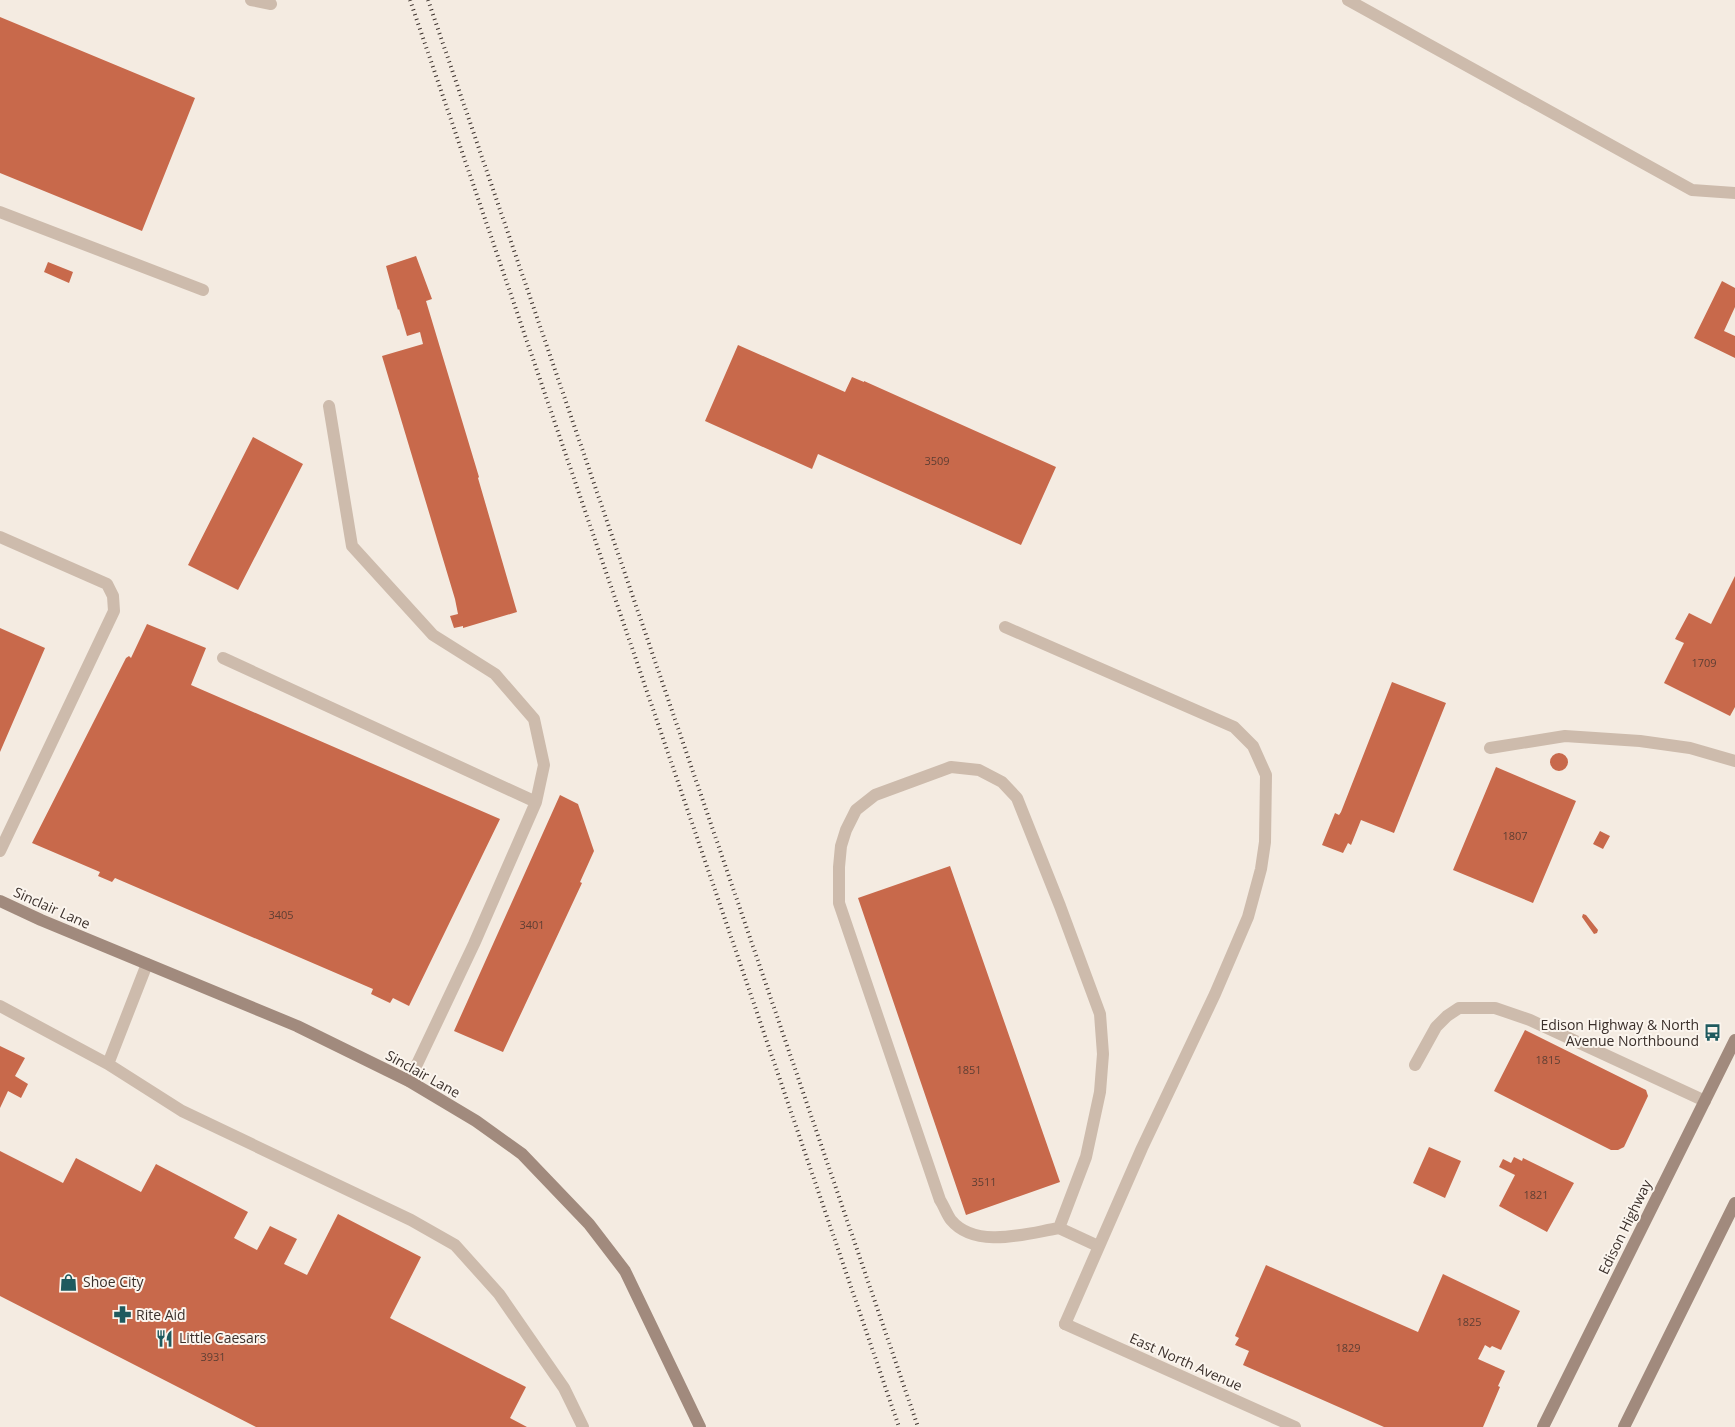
<svg xmlns="http://www.w3.org/2000/svg" width="1735" height="1427" font-family="'Open Sans',sans-serif">
<rect width="100%" height="100%" fill="#f4ebe1"/>
<path fill="#c8694b" d="M 0,17 L 195,98 L 142,231 L 0,173 Z
M 416,256 L 432,299 L 426,301 L 479,477 L 478,478 L 517,612 L 463,628 L 463,626 L 454,628 L 450,616 L 458,614 L 455,599 L 382,356 L 423,344 L 420,332 L 407,336 L 399,309 L 398,310 L 386,266 Z
M 48,262 L 73,272 L 69,283 L 44,272 Z
M 1722,281 L 1735,288 L 1735,307 L 1724,331 L 1735,336 L 1735,358 L 1694,338 Z
M 738,345 L 845,392 L 852,377 L 864,382 L 864,381 L 1056,467 L 1021,545 L 818,454 L 812,469 L 705,421 Z
M 253,437 L 303,464 L 238,590 L 188,565 Z
M 1735,576 L 1735,707 L 1730,716 L 1664,683 L 1684,643 L 1675,639 L 1689,613 L 1711,624 Z
M 147,624 L 206,648 L 191,685 L 500,819 L 409,1006 L 393,998 L 390,1003 L 371,994 L 373,989 L 115,878 L 112,882 L 98,876 L 100,872 L 32,843 L 126,658 L 129,656 L 131,658 Z
M 0,628 L 45,648 L 0,752 Z
M 1392,682 L 1446,703 L 1394,833 L 1361,820 L 1351,845 L 1348,843 L 1343,853 L 1322,845 L 1335,813 L 1339,815 L 1341,812 Z
M1550 762a9 9 0 1 1 18 0a9 9 0 1 1-18 0Z
M 1496,767 L 1576,801 L 1533,903 L 1453,870 Z
M 560,795 L 578,804 L 594,851 L 580,882 L 582,883 L 503,1052 L 454,1031 Z
M 1600,831 L 1610,836 L 1603,849 L 1593,844 Z
M 950,866 L 1060,1182 L 966,1215 L 858,898 Z
M 1583,914 L 1586,915 L 1598,930 L 1597,933 L 1594,934 L 1582,917 Z
M 1525,1030 L 1646,1090 L 1648,1096 L 1624,1147 L 1618,1150 L 1611,1150 L 1494,1091 Z
M 0,1046 L 25,1058 L 15,1076 L 28,1084 L 21,1098 L 8,1091 L 0,1108 Z
M 1429,1147 L 1461,1161 L 1445,1198 L 1413,1183 Z
M 0,1151 L 63,1183 L 76,1158 L 141,1192 L 156,1164 L 248,1212 L 234,1238 L 257,1250 L 270,1226 L 297,1239 L 284,1264 L 307,1275 L 338,1214 L 421,1257 L 390,1318 L 526,1387 L 510,1418 L 527,1427 L 256,1427 L 0,1296 Z
M 1514,1157 L 1522,1161 L 1523,1158 L 1574,1183 L 1547,1232 L 1499,1206 L 1515,1175 L 1499,1167 L 1503,1159 L 1511,1163 Z
M 1266,1265 L 1418,1332 L 1443,1274 L 1520,1311 L 1501,1350 L 1492,1346 L 1490,1348 L 1485,1345 L 1478,1359 L 1505,1371 L 1498,1386 L 1500,1387 L 1483,1427 L 1384,1427 L 1243,1365 L 1249,1351 L 1235,1345 L 1239,1338 L 1235,1336 Z"/>
<g fill="none" stroke-linecap="round" stroke-linejoin="round">
<path stroke="#cdbbac" stroke-width="12" d="M 251,0 L 271,4
M 1348,0 L 1692,190 L 1735,193
M 0,212 L 203,290
M 329,406 L 352,546 L 433,635 L 495,674 L 534,719 L 544,765 L 536,802 L 474,944 L 409,1081
M 0,537 L 107,584 L 113,596 L 114,611 L 0,851
M 1005,627 L 1234,727 L 1253,746 L 1266,775 L 1265,842 L 1261,869 L 1248,917 L 1215,994 L 1142,1148 L 1065,1324
M 223,658 L 536,802
M 1490,748 L 1565,736 L 1640,741 L 1690,748 L 1735,761
M 0,1006 L 108,1064 L 182,1111 L 411,1220 L 455,1245 L 499,1294 L 564,1388 L 583,1427
M 108,1064 L 147,964
M 1415,1065 L 1436,1027 L 1447,1016 L 1459,1008 L 1495,1008 L 1530,1020 L 1705,1101
M 1059,1228 C 1028,1233 976,1250 951,1220 C 947,1215 944,1206 940,1200 L 839,903 L 839,867 L 841,846 L 846,830 L 856,810 L 875,795 L 951,767 L 979,770 L 1002,782 L 1017,798 L 1060,906 L 1100,1014 L 1103,1054 L 1100,1092 L 1086,1157 L 1059,1228 L 1098,1246"/>
<path stroke="#cdbbac" stroke-width="12" d="M 1065,1324 L 1295,1427"/>
<path stroke="#a18a7d" stroke-width="12" d="M 0,901 L 41,920 L 297,1026 L 409,1081 L 476,1121 L 522,1154 L 589,1224 L 625,1271 L 700,1427
M 1543,1427 L 1735,1040
M 1624,1427 L 1735,1203"/>
<path stroke="#3b302b" stroke-width="4" stroke-dasharray="1 4" stroke-linecap="butt" d="M 410,0 L 899,1427
M 428,0 L 918,1427"/>
</g>
<defs>
<symbol id="bus-bare" viewBox="-9 -9 18 18"><path d="M-5-6H5V4H4V6H2V4H-2V6H-4V4H-5ZM-3.5-4V0h7V-4ZM-3.5 1.2v1.5H-2V1.2ZM2 1.2v1.5H3.5V1.2Z" fill="#1f5a5e" stroke="#fbf5ee" stroke-width="2.5" paint-order="stroke"/></symbol>
<symbol id="shop-bare" viewBox="-9 -9 18 18"><path d="M-5-2.5h2.3a2.7 3.5 0 0 1 5.4 0H5L5.5 6h-11ZM-1.5-2.5h3a1.5 2.3 0 0 0-3 0Z" fill="#1f5a5e" stroke="#fbf5ee" stroke-width="2.5" paint-order="stroke"/></symbol>
<symbol id="pharmacy-bare" viewBox="-9 -9 18 18"><path d="M-2-6h4v4h4v4h-4v4h-4v-4h-4v-4h4Z" fill="#1f5a5e" stroke="#fbf5ee" stroke-width="2.5" paint-order="stroke"/></symbol>
<symbol id="restaurant-bare" viewBox="-9 -9 18 18"><path d="M-5-6h1v4h1v-4h1v4h1v-4h1v5L-1.5 .5V6h-2V.5L-5-1ZM5-6V6H3V1.5H1.5Q1.5-4 5-6Z" fill="#1f5a5e" stroke="#fbf5ee" stroke-width="2.5" paint-order="stroke"/></symbol>
</defs>
<g fill-rule="evenodd">
<use href="#bus-bare" x="1700" y="1020" width="25" height="25"/>
<use href="#shop-bare" x="56" y="1270" width="25" height="25"/>
<use href="#pharmacy-bare" x="110" y="1302" width="25" height="25"/>
<use href="#restaurant-bare" x="152" y="1326" width="25" height="25"/>
</g>
<g text-anchor="middle" stroke-width="4" stroke-linejoin="round" paint-order="stroke">
<g font-size="11" fill="#5e3e33">
<text x="937" y="465">3509</text>
<text x="1704" y="667">1709</text>
<text x="1515" y="840">1807</text>
<text x="281" y="919">3405</text>
<text x="532" y="929">3401</text>
<text x="1548" y="1064">1815</text>
<text x="969" y="1074">1851</text>
<text x="984" y="1186">3511</text>
<text x="1536" y="1199">1821</text>
<text x="1469" y="1326">1825</text>
<text x="1348" y="1352">1829</text>
<text x="213" y="1361">3931</text>
</g>
<g font-size="14" fill="#3b302b" stroke="#fbf5ee">
<text transform="translate(52 908) rotate(24)" y="5">Sinclair Lane</text>
<text transform="translate(423 1074) rotate(29)" y="5">Sinclair Lane</text>
<text transform="translate(1625 1227) rotate(-64)" y="5">Edison Highway</text>
<text transform="translate(1186 1362) rotate(24)" y="5">East North Avenue</text>
</g>
<g font-size="14" fill="#3b302b" stroke="#fbf5ee" text-anchor="start">
<text x="1699" y="1030" text-anchor="end">Edison Highway &amp; North<tspan x="1699" dy="16">Avenue Northbound</tspan></text>
<text x="83" y="1287">Shoe City</text>
<text x="136" y="1320">Rite Aid</text>
<text x="179" y="1343">Little Caesars</text>
</g>
</g>
</svg>
